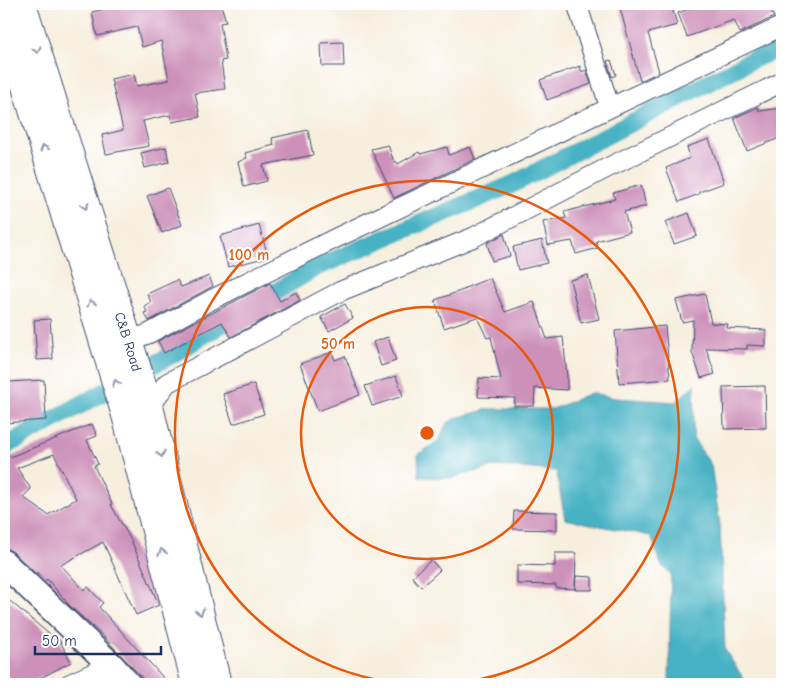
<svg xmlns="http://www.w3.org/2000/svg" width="786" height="688" font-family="'Comic Neue',sans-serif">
<rect width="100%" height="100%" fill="#fff"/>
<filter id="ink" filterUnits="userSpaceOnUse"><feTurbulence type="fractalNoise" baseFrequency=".02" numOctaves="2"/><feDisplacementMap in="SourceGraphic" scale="10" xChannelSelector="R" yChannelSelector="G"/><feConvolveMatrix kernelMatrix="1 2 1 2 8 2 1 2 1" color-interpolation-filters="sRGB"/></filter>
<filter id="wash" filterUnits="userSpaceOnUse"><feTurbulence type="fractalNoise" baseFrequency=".0096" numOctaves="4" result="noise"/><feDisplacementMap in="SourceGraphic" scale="20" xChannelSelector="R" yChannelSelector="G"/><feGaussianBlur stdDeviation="1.12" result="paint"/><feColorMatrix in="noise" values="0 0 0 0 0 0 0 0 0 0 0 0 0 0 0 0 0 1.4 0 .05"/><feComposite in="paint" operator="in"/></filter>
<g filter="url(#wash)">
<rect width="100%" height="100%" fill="#f7efde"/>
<path fill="#47b2c4" stroke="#317091" d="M 695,384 L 693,438 L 711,465 L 720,525 L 725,650 L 747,684 L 669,684 L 671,574 L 661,565 L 651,536 L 565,519 L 556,471 L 497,466 L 452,478 L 419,477 L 418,455 L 439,440 L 447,423 L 459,417 L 489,409 L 553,409 L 591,393 L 615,398 L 676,402 Z"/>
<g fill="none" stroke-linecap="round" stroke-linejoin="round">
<path stroke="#47b2c4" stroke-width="18" d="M 4,447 L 173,354 L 315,268 L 513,184 L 752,60 L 782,47"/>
</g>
<g id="blocks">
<path fill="#cc90b9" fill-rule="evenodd" d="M 126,4 L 221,4 L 226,22 L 220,23 L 226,60 L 221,61 L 225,89 L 195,93 L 200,117 L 172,122 L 170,115 L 143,121 L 149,146 L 106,154 L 102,135 L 123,130 L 111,79 L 134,74 L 137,86 L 169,80 L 161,41 L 142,47 L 137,27 L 97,36 L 92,12 Z
M 636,4 L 671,4 L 677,25 L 648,33 L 659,72 L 640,81 L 620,8 Z
M 703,4 L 768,4 L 774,17 L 740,33 L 734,20 L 687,37 L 678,13 Z
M 343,42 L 344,66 L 322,66 L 321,43 Z
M 611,60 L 616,75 L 612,77 L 607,61 Z
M 580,66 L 582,72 L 586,70 L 591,84 L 547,100 L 540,80 Z
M 758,107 L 759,111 L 782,108 L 782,137 L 747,151 L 734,118 Z
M 308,130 L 313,155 L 263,165 L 267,181 L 244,187 L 238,162 L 247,158 L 245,153 L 274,145 L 272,138 Z
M 709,139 L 724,183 L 699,192 L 699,194 L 679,202 L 666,168 L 690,158 L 687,147 Z
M 388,145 L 394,162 L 396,161 L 398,164 L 419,152 L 420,154 L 447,147 L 449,155 L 470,147 L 475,159 L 394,198 L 371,149 Z
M 166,147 L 169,162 L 145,168 L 141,153 Z
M 641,185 L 646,206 L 624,212 L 630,232 L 596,241 L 598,248 L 576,254 L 572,241 L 548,245 L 543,222 L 566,218 L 564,212 L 615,199 L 613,193 Z
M 168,188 L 182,225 L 162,233 L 147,196 Z
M 689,213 L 697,236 L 674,244 L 665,222 Z
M 259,225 L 268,257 L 228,267 L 220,236 Z
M 504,234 L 510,256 L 492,261 L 487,243 Z
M 542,240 L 547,263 L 518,270 L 513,247 Z
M 588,275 L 599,319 L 581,323 L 570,280 Z
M 209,276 L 213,286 L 149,321 L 144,313 L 147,312 L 144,306 L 151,302 L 147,294 L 177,280 L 181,287 Z
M 490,278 L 505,312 L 534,302 L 547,339 L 563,337 L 567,376 L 567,390 L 535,388 L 534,406 L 514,406 L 515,398 L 478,397 L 479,378 L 501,379 L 491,337 L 487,338 L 477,317 L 444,328 L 435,300 L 466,289 L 465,288 Z
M 270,283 L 280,301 L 296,292 L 300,300 L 231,337 L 222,322 L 164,353 L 158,341 Z
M 705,294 L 711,323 L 728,324 L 727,328 L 766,330 L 766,346 L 747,345 L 747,349 L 706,348 L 715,374 L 701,378 L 692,352 L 693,320 L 682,322 L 676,300 Z
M 345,304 L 353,318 L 329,331 L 321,317 Z
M 50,319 L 53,359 L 37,360 L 34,320 Z
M 665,326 L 670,379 L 619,383 L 615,331 Z
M 388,337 L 396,361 L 381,366 L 373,342 Z
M 332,352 L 335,360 L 345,356 L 360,395 L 318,411 L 300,364 Z
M 396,376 L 403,396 L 372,406 L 365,386 Z
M 44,380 L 46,420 L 4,423 L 4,384 L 8,384 L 8,382 Z
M 254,384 L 264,414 L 233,424 L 223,394 Z
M 765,386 L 766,428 L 724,429 L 723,387 Z
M 92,424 L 97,436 L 87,440 L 98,464 L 94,466 L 112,504 L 111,505 L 131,540 L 159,605 L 136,615 L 103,542 L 61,565 L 84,590 L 88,587 L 103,603 L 99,607 L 169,684 L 148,684 L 104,637 L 70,606 L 47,579 L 45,581 L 37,572 L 36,574 L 14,553 L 4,546 L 4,448 L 10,457 ZM 54,454 L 76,499 L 48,515 L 23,497 L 31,489 L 17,468 Z
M 514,511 L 557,512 L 557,530 L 513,529 Z
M 555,553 L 576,553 L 575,589 L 556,588 L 556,585 L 517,584 L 517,565 L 555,566 Z
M 431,560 L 440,570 L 421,587 L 412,577 Z
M 576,576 L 592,577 L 592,590 L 575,590 Z
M 4,596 L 56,640 L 59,639 L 71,662 L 29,684 L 4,684 Z"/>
</g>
</g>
<g filter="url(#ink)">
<use href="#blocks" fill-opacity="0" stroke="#3c4c71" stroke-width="1"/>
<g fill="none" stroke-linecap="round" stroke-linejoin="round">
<defs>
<path id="minor" d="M 577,4 L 610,108
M 127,341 L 148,334 L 211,300 L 336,238 L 782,26
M 149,407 L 167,383 L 341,291 L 474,237 L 605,169 L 782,82
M 69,684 L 111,665"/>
<path id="major" d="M 4,563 L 111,665 L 128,684"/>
<g id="highway">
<path id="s1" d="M 22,4 L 149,407 L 217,684"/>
<path d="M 4,14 L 126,415 L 196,684"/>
</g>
</defs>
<use href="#minor" stroke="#3c4c71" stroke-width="21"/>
<use href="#major" stroke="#3c4c71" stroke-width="28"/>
<use href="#highway" stroke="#3c4c71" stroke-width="30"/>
<use href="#minor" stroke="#fff" stroke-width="19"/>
<use href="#major" stroke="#fff" stroke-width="25"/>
<use href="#highway" stroke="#fff" stroke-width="28"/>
</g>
<defs><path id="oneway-chevron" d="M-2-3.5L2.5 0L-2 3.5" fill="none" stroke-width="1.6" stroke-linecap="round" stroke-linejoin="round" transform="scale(1.25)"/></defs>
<g stroke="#8d97ae">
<use href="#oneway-chevron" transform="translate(37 50) rotate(73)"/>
<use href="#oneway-chevron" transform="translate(44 148) rotate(-107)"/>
<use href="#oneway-chevron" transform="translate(85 206) rotate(73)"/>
<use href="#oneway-chevron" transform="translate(91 303) rotate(-107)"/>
<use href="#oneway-chevron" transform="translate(116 383) rotate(-108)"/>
<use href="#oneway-chevron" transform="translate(161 454) rotate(76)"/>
<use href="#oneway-chevron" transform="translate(162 552) rotate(-105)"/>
<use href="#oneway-chevron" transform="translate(200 612) rotate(76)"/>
</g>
</g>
<g fill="none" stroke="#e8590c" stroke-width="2.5">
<circle cx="427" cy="433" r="126"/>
<path d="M407 684A252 252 0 1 1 447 684"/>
</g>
<g text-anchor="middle" stroke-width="4.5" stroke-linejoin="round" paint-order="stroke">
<g font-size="14" fill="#1b2f5e" stroke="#fff">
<text dy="5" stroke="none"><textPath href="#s1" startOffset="354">C&amp;B Road</textPath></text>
</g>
</g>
<circle cx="427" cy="433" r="8" fill="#e8590c" stroke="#fff" stroke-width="2.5"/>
<g font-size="15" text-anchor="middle" font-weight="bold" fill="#e8590c" stroke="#fff" stroke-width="4.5" stroke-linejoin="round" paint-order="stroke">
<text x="249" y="260">100 m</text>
<text x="338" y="349">50 m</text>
</g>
<rect width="786" height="688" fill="none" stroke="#fff" stroke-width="20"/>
<path d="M35 646v8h126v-8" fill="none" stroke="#1b2f5e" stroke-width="2.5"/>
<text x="42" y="646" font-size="15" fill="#1b2f5e" stroke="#ffffff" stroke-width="4" paint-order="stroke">50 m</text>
</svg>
